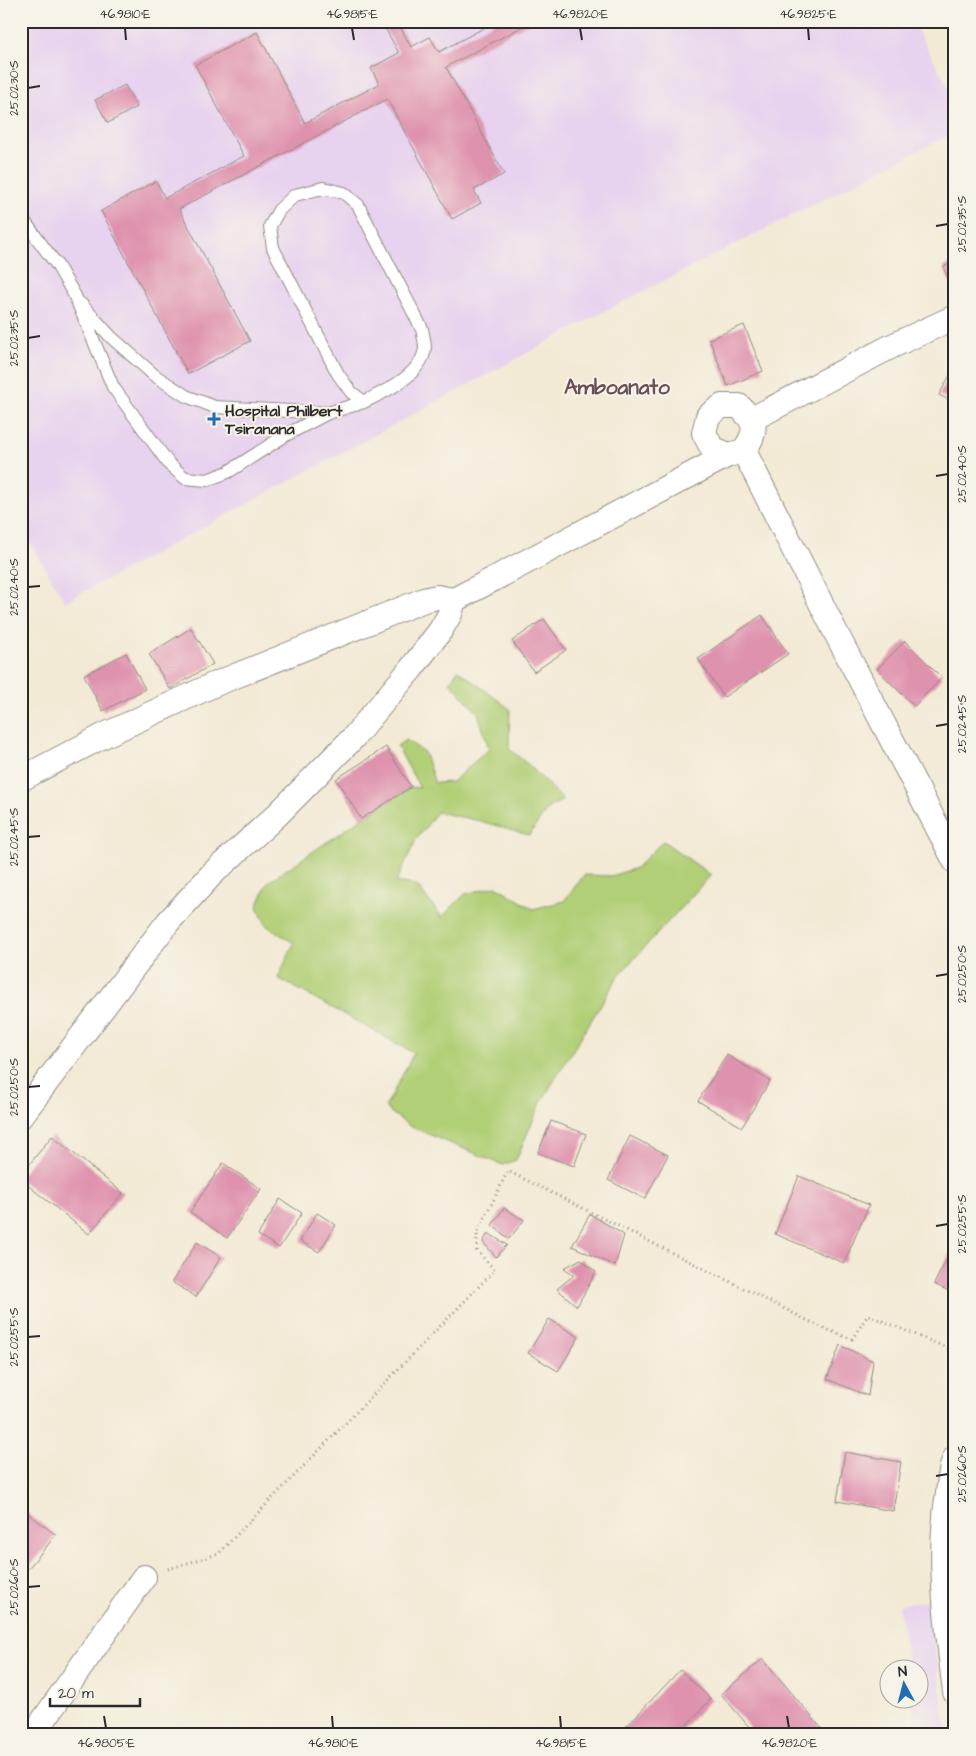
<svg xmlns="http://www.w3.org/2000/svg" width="976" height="1756" font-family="'Architects Daughter',sans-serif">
<rect width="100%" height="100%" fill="#f7f3e8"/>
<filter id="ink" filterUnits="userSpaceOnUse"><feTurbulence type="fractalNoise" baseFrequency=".02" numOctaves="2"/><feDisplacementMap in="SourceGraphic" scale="10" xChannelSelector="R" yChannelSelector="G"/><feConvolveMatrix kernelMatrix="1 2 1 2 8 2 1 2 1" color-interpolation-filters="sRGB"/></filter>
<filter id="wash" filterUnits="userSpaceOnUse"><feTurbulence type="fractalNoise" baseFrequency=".0096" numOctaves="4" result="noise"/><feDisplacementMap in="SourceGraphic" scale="20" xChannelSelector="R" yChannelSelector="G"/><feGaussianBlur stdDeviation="1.12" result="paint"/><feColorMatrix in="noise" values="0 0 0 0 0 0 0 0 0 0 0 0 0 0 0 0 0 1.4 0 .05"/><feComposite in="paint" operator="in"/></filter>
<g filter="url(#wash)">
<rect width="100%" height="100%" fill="#f3ead5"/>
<path fill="#e7d2ef" d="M 21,21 L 912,21 L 955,98 L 955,132 L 607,310 L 65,602 L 21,527 Z
M 928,1600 L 947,1735 L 917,1735 L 912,1699 L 918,1698 L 918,1668 L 908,1668 L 899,1605 Z"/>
<path fill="#b1cf76" stroke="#6e7d50" d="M 458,670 L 510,709 L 509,749 L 531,767 L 563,800 L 548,808 L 529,835 L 480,821 L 437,812 L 416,840 L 396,882 L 416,885 L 442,917 L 465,894 L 496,886 L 533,909 L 564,901 L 584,875 L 611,876 L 636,868 L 663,841 L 711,875 L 619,975 L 541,1102 L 516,1160 L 503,1165 L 411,1127 L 385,1108 L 414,1053 L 278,978 L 294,943 L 267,926 L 257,907 L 268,882 L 361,819 L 411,787 L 420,788 L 397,746 L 406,740 L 424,752 L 435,783 L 452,782 L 489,749 L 478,713 L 450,682 Z"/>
<g id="blocks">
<path fill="#df92ae" d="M 381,21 L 397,21 L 411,47 L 430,37 L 439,52 L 497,21 L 533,21 L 446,67 L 504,174 L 474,190 L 481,203 L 452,219 L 387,99 L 179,209 L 250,341 L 188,374 L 101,211 L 156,181 L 165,198 L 244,156 L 195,65 L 257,32 L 305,123 L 379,84 L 371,68 L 399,53 Z
M 125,85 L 137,107 L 108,123 L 95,100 Z
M 955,261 L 955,294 L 943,267 Z
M 744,325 L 763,371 L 728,386 L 709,339 Z
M 955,366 L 955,403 L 939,395 Z
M 762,615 L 788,654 L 724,697 L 698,659 Z
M 544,619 L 566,650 L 534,672 L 512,641 Z
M 191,628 L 213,664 L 170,689 L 149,654 Z
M 905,641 L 942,678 L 914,706 L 877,669 Z
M 126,653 L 145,689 L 103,711 L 84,675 Z
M 386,747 L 411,787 L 361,819 L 336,779 Z
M 727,1055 L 770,1081 L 742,1127 L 698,1101 Z
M 551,1121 L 586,1134 L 574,1166 L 538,1153 Z
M 52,1136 L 123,1193 L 89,1234 L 21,1180 L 21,1175 Z
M 630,1136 L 668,1155 L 645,1199 L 608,1180 Z
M 223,1163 L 261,1189 L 227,1238 L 190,1212 Z
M 799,1176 L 869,1205 L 844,1263 L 775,1234 Z
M 280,1199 L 302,1213 L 279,1248 L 258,1235 Z
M 504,1208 L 524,1220 L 509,1239 L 492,1225 Z
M 317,1213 L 336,1225 L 319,1252 L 300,1241 Z
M 590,1214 L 624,1235 L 615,1266 L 572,1246 Z
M 488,1233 L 507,1245 L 496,1257 L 483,1242 Z
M 197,1242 L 221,1257 L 196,1297 L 172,1282 Z
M 955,1243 L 955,1294 L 934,1284 Z
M 581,1259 L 596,1272 L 577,1306 L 557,1289 L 574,1275 L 564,1268 Z
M 549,1319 L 579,1337 L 558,1371 L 528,1353 Z
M 840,1345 L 873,1361 L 868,1396 L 827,1379 Z
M 845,1452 L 901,1462 L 893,1511 L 837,1501 Z
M 21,1508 L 56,1535 L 21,1577 Z
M 763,1659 L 827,1735 L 756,1735 L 721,1694 Z
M 680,1670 L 711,1699 L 677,1735 L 618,1735 Z"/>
</g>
</g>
<g filter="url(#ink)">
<use href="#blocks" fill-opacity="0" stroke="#8f8a80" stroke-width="1"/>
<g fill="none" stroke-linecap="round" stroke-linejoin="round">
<defs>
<path id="lane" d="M 323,188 L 344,193 L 358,205 L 422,329 C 423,335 425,342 425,348 C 422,375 384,392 364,402 L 351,392 L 338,374 L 273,248 L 270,226 L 279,210 L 295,195 Z
M 21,217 L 57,265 L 75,296 L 113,387 L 169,464 L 185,478 L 207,480 L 228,472 L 286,435 L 328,413
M 81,304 L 111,337 L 154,375 L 186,396 L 215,407 L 328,413 L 364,402"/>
<path id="street" d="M 722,406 L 739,406 C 757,424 758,429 744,451 L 728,455 L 712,448 L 704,433 L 708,416 Z
M 752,419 L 892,346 L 955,317
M 744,451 L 836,633 L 955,861
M 21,779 L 105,735 L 213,685 L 424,600 L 437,597 L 454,600
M 21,1116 L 168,922 L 214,872 L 277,815 L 353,738 L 411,669 L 440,631 L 450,614 L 454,600 L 728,455
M 955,1458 C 950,1468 950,1481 948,1492 C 937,1559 947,1625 955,1692
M 33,1735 L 144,1577"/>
</defs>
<use href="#lane" stroke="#8f8a80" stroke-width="14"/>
<use href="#street" stroke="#8f8a80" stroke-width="26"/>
<path stroke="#8f8a80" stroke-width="3" stroke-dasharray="1 4" stroke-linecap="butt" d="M 168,1569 L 218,1554 L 495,1270 L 477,1251 L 477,1233 L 508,1171 L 825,1329 L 852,1339 L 868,1315 L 955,1351"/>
<use href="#lane" stroke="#fff" stroke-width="12"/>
<use href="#street" stroke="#fff" stroke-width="24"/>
</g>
</g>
<path fill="none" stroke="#2b2b2b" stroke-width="2" d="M 125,28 L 126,40M 352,28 L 354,40M 580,28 L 582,40M 808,28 L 809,40M 28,88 L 40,86M 936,226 L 948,224M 28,338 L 40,336M 936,476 L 948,474M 28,587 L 40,586M 936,726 L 948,724M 28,837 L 40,836M 936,976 L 948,974M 28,1087 L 40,1086M 936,1226 L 948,1224M 28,1337 L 40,1336M 936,1476 L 948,1474M 28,1587 L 40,1586M 104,1716 L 106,1728M 332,1716 L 333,1728M 560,1716 L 561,1728M 787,1716 L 789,1728"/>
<path fill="#1f6fb2" stroke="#f7f3e8" stroke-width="2" d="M211.5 411.5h5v5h5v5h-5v5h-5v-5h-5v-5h5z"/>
<g text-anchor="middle" stroke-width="4" stroke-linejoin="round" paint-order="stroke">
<g font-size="16" font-weight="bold" fill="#2b2b2b" stroke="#f7f3e8" text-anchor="start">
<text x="225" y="416">Hospital Philbert<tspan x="225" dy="18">Tsiranana</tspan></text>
</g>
<g font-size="21" font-weight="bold" fill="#6a4f59" stroke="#f7f3e8">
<text x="617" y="394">Amboanato</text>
</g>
</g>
<rect width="976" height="1756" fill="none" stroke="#f7f3e8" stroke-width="55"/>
<g transform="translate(904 1684) rotate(353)"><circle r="24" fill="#f7f3e8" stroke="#a5a39c"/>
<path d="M0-4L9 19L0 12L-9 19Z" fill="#1f6fb2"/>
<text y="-8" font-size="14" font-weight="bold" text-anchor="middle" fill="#2b2b2b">N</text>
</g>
<path d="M50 1698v8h90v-8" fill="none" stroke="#2b2b2b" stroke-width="2.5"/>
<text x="58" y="1698" font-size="15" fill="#2b2b2b" stroke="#f7f3e8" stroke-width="4" paint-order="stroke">20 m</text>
<rect x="28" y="28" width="920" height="1700" fill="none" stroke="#2b2b2b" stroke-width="2"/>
<g font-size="12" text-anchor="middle" fill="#2b2b2b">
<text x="125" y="18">46.9810°E</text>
<text x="352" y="18">46.9815°E</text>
<text x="580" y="18">46.9820°E</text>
<text x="808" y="18">46.9825°E</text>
<text transform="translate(14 88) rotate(-90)" y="4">25.0230°S</text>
<text transform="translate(962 224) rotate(-90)" y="4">25.0235°S</text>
<text transform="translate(14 338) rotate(-90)" y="4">25.0235°S</text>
<text transform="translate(962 474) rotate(-90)" y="4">25.0240°S</text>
<text transform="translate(14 587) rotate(-90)" y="4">25.0240°S</text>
<text transform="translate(962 724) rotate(-90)" y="4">25.0245°S</text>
<text transform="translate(14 837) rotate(-90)" y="4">25.0245°S</text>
<text transform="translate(962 974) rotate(-90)" y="4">25.0250°S</text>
<text transform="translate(14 1087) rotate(-90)" y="4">25.0250°S</text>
<text transform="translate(962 1224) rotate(-90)" y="4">25.0255°S</text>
<text transform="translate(14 1337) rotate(-90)" y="4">25.0255°S</text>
<text transform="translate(962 1474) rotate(-90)" y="4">25.0260°S</text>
<text transform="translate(14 1587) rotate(-90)" y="4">25.0260°S</text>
<text x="106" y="1747">46.9805°E</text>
<text x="333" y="1747">46.9810°E</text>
<text x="561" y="1747">46.9815°E</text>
<text x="789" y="1747">46.9820°E</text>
</g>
</svg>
